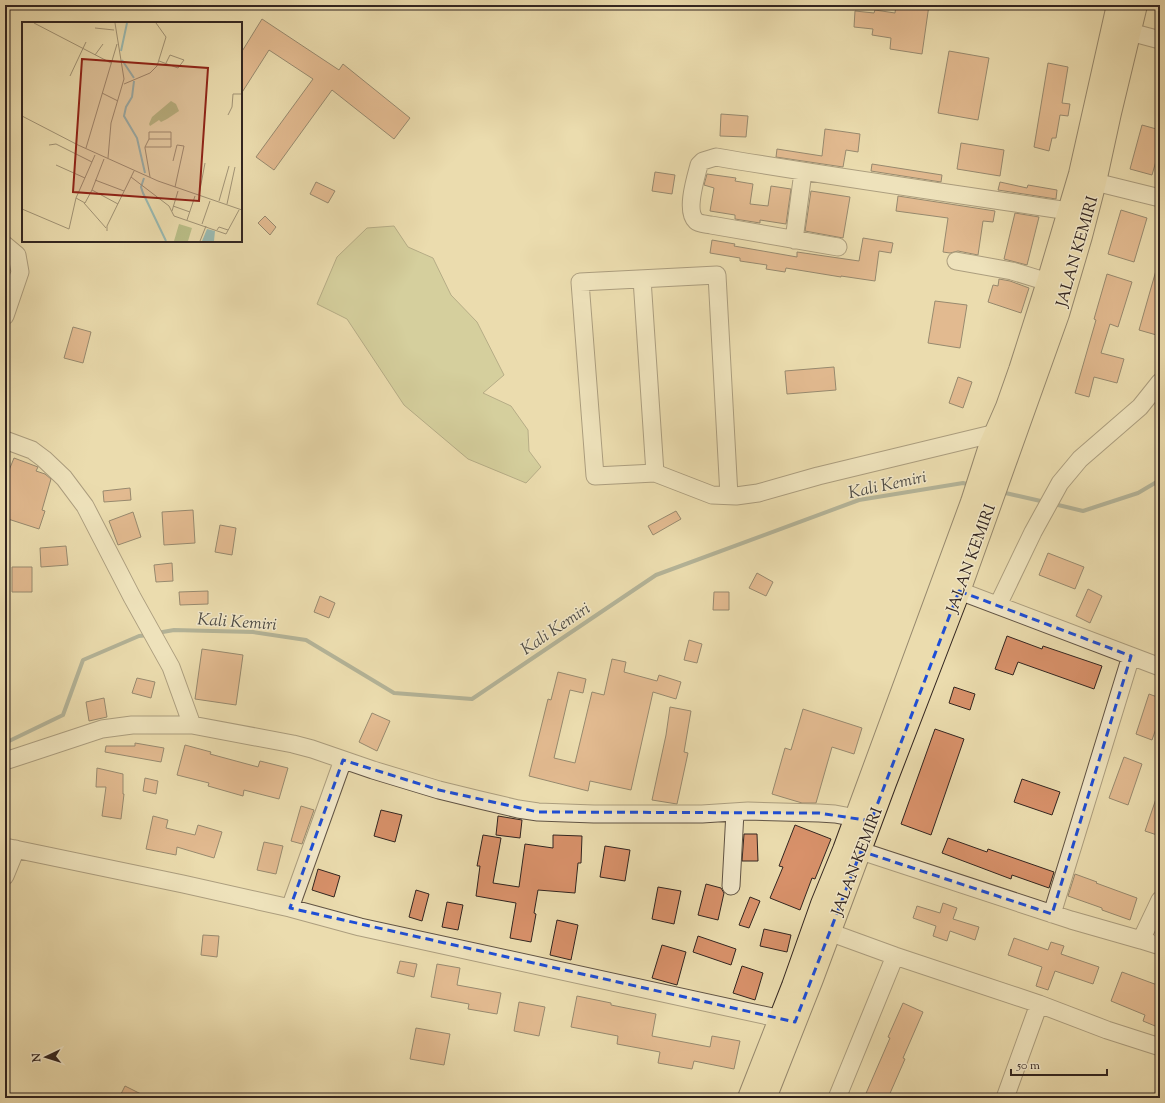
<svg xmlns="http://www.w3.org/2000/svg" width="1165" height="1103" font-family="'Sorts Mill Goudy',serif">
<rect width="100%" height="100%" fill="#ebdcae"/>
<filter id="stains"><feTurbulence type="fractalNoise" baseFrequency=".005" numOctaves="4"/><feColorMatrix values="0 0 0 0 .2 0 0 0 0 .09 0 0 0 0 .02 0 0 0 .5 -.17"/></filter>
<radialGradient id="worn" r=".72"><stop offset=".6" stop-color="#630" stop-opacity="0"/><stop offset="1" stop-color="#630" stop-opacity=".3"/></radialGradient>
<path fill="#babf88" stroke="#767254" d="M 394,226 L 408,247 L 433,258 L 451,295 L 477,322 L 504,375 L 483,393 L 511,406 L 528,430 L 529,451 L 541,467 L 526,483 L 468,459 L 404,405 L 347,319 L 317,304 L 337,257 L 367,228 Z"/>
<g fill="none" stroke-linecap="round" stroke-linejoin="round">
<path stroke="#707e78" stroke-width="4" d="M 1001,492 L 1045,502
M 1054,504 L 1083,511 L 1138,493 L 1160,480
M 157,633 L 174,630 L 253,632 L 306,640 L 394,693 L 472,699 L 656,575 L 859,500 L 963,483 L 971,485
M 5,743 L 63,715 L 83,660 L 139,636 L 149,635"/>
</g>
<path fill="#d8916a" stroke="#322520" d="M 896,5 L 929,5 L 922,54 L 890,49 L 891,38 L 872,35 L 873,29 L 854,27 L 855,11 L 874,13 L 875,10 L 895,13 Z
M 262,19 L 339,70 L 343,64 L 410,118 L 394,139 L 332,90 L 274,170 L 256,157 L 313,79 L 269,50 L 241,94 L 241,53 Z
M 949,51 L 989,58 L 978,120 L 938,113 Z
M 1048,63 L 1068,67 L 1062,103 L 1070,104 L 1068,116 L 1060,115 L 1056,138 L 1052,138 L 1049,151 L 1034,147 Z
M 721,114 L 748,116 L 746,137 L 720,136 Z
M 1142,125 L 1160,130 L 1160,147 L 1152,175 L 1130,169 Z
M 825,129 L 860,134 L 858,152 L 846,150 L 843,167 L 776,157 L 777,149 L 822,156 Z
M 961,143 L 1004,150 L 1000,176 L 957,169 Z
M 872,164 L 942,175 L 941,182 L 871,171 Z
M 655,172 L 675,175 L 672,194 L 652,191 Z
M 707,174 L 736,178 L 735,181 L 753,184 L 750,204 L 768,206 L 771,186 L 791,189 L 786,224 L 760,220 L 760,223 L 735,219 L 735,215 L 710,211 L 714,188 L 704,185 Z
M 316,182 L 335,191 L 328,203 L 310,194 Z
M 1000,182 L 1027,188 L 1028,185 L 1057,190 L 1056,199 L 998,190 Z
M 811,191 L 850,197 L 843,238 L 805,231 Z
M 898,196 L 995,211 L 993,222 L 983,221 L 978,255 L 958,251 L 950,253 L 943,252 L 948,218 L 896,211 Z
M 1121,210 L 1147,218 L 1134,262 L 1108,254 Z
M 1015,213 L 1039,217 L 1027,265 L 1004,259 Z
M 265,216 L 276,227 L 270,235 L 258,223 Z
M 863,238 L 893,243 L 891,253 L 879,251 L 875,281 L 841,276 L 841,277 L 786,268 L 785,272 L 766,269 L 767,265 L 740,261 L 740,258 L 710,253 L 712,240 L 735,244 L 734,246 L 797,257 L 797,252 L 859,261 Z
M 1157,267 L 1160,267 L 1160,336 L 1139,330 Z
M 1107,274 L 1132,282 L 1118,327 L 1110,324 L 1101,353 L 1124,359 L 1117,383 L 1094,377 L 1089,397 L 1075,393 L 1096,320 L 1094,319 Z
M 999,279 L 1010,281 L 1029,288 L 1021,313 L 988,302 L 993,285 L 998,286 Z
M 935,301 L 967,305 L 960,348 L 928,343 Z
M 73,327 L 91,332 L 83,363 L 64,358 Z
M 834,367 L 836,390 L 787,394 L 785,371 Z
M 958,377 L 972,382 L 963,408 L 949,403 Z
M 14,458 L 38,467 L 36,471 L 45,474 L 51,479 L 42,510 L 45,511 L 39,529 L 5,518 L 5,480 Z
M 130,488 L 131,500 L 104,502 L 103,491 Z
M 193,510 L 195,543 L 164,545 L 162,512 Z
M 676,511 L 681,519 L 653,535 L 648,526 Z
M 133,512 L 141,537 L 118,545 L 109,521 Z
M 220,525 L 236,528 L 232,555 L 215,552 Z
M 66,546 L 68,565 L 41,567 L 40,548 Z
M 1048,553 L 1084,567 L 1075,589 L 1039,575 Z
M 172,563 L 173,581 L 156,582 L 154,565 Z
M 12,567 L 32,567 L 32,592 L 12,592 Z
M 757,573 L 773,582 L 766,596 L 749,588 Z
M 1088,589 L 1102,596 L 1090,623 L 1076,616 Z
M 208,591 L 208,604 L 180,605 L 179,592 Z
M 714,592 L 729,592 L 729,610 L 713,610 Z
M 320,596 L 335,603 L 329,618 L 314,612 Z
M 1007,636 L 1042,649 L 1043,646 L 1102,666 L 1094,689 L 1018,662 L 1013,675 L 995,669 Z
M 689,640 L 702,644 L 697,663 L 684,660 Z
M 202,649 L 243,655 L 236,705 L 195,699 Z
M 612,659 L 626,662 L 624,672 L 657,681 L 659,675 L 681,682 L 676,699 L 653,692 L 631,790 L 590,781 L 588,791 L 529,776 L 548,699 L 551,700 L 558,672 L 586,679 L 583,693 L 570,690 L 554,758 L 575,763 L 592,692 L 604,695 Z
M 137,678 L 155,682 L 151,698 L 132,693 Z
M 954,687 L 975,694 L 970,710 L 949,703 Z
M 1149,694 L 1160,698 L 1160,717 L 1152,740 L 1136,734 Z
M 104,698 L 107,717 L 89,721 L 86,702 Z
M 670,707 L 691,711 L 684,752 L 688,753 L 677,804 L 652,800 L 666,735 Z
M 803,709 L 862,728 L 854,754 L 832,747 L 816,803 L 802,803 L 772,794 L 785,748 L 791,750 Z
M 372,713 L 390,721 L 377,751 L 359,742 Z
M 935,729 L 964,739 L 931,835 L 901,824 Z
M 135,743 L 164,748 L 161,762 L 105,752 L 106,746 L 135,746 Z
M 185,745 L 211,752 L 210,754 L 258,767 L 260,761 L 288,768 L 279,799 L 244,790 L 243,796 L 208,786 L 209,783 L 177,775 Z
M 1124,757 L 1142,764 L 1128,805 L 1109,798 Z
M 97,768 L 123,774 L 123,794 L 124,794 L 121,819 L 102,816 L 106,787 L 96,787 Z
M 145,778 L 158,781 L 156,794 L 143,791 Z
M 1022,779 L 1060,792 L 1052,815 L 1014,802 Z
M 1158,793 L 1160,793 L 1160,836 L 1145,831 Z
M 301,806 L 314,810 L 302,844 L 291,841 Z
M 381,810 L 402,815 L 395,842 L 374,836 Z
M 153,816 L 168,820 L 166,828 L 195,835 L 198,825 L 222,832 L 214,858 L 177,847 L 176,855 L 146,849 Z
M 498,816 L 522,820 L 520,838 L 496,835 Z
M 795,825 L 831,839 L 815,879 L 812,878 L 800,910 L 770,898 L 783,867 L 779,866 Z
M 744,834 L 757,834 L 758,861 L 742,861 Z
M 483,835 L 501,838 L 493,883 L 519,887 L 525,844 L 553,848 L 553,835 L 582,836 L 581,863 L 578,863 L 575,893 L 538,890 L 534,913 L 536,914 L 531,942 L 510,938 L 516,903 L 476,896 L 480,866 L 477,866 Z
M 948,838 L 987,852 L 988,849 L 1054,872 L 1049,888 L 1012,875 L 1011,879 L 942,853 Z
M 264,842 L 283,846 L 276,874 L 257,870 Z
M 605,846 L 630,850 L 625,881 L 600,877 Z
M 318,869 L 340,876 L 334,897 L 312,890 Z
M 1075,874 L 1097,882 L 1096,883 L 1137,898 L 1130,920 L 1102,910 L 1102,908 L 1068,896 Z
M 706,884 L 721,888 L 724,893 L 718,920 L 698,915 Z
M 658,887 L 681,891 L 674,924 L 652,919 Z
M 416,890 L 429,894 L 422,921 L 409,917 Z
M 750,897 L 760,901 L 749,928 L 739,925 Z
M 447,902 L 463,905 L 458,930 L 442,927 Z
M 943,903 L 957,908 L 953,919 L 979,927 L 975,940 L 950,931 L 947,941 L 933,936 L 936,926 L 913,918 L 917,906 L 940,913 Z
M 557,920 L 578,925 L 571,960 L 550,955 Z
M 764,929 L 791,935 L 787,952 L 760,946 Z
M 203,935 L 219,936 L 217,957 L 201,955 Z
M 698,936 L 736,949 L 731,965 L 693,952 Z
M 1014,938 L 1048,950 L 1051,942 L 1064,946 L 1061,954 L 1099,967 L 1093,984 L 1055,971 L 1048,990 L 1036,986 L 1042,967 L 1008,955 Z
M 662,945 L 686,952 L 677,985 L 652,978 Z
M 400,961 L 417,964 L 414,977 L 397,973 Z
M 437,964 L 460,968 L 457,985 L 501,993 L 497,1014 L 468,1009 L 469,1004 L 431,997 Z
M 742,966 L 763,973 L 755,1000 L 733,993 Z
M 1122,972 L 1160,986 L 1160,1028 L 1143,1021 L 1145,1015 L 1111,1001 Z
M 577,996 L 611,1003 L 611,1005 L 656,1014 L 652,1036 L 710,1047 L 712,1036 L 740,1041 L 734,1069 L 694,1061 L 692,1069 L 658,1063 L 660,1052 L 617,1044 L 618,1036 L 571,1027 Z
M 519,1002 L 545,1007 L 539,1036 L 514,1031 Z
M 903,1003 L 923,1012 L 903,1058 L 905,1059 L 888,1098 L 864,1098 L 890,1038 L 888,1037 Z
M 416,1028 L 450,1034 L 444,1065 L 410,1059 Z
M 125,1086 L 149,1098 L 119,1098 Z"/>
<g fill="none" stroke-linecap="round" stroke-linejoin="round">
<defs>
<path id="minor" d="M 1130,32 L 1160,40
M 1095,182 L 1160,198
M 794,240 L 803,172
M 5,245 L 17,255 L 20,272 L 5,316
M 838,247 L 711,225 C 706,224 699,224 696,221 C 685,211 696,177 699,165 L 703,161 L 716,157 C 833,177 951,193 1068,211
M 956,261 L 1012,271 L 1048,282
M 642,279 L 655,473
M 5,440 L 32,450 L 44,459 L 64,478 L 85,506 L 132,597 L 171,667 L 192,725
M 729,496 L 717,275 L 580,282 L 595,476 L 655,473 L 712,495 L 736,496 L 758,493 L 818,476 L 996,433
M 949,587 L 1160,667
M 998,605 L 1033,532 L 1060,483 L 1080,459 L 1140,407 L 1160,382
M 5,761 L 102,729 L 132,725 L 192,725 L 293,744 L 312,749 L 373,770 L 439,790 L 480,800 L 518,809 L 538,812 L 594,814 L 702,814 L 748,811 L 819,813 L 835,814 L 867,820
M 5,847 L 183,884 L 290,908 L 360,927 L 791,1021
M 861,851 L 1071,920 L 1141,940 L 1160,900
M 5,876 L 16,849
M 731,886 L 735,812
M 290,908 L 343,760
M 1052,914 L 1131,656
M 829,932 L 895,956 L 1039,1004 L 1107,1030 L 1160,1047
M 1141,940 L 1160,946
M 837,1098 L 895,956
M 1005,1098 L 1039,1004"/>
<path id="highway" d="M 749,1098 L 793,986 L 822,904 L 844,850 L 972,502 L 990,446 L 1007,407 L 1020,370 L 1048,282 L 1080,174 L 1118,5
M 765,1098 L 812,979 L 885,783 L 959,591 L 1058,314 L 1081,236 L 1095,182 L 1110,113 L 1136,5"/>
</defs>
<use href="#minor" stroke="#605344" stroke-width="19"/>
<use href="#highway" stroke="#322520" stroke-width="24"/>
<use href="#minor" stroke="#f2e8ca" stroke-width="17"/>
<use href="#highway" stroke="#ebdcae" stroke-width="22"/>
</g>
<path d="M0 0H1165V1103H0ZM 959,591 L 1131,656 L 1052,914 L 861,851 L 795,1022 L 290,908 L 343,760 L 439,790 L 538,812 L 819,813 L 871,821 Z" fill="#ebdcae" fill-opacity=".55" fill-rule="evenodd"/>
<path fill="none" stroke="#1d4ed8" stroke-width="3" stroke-dasharray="8 5" stroke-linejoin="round" d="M 959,591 L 1131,656 L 1052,914 L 861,851 L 795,1022 L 290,908 L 343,760 L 439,790 L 538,812 L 819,813 L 871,821 Z"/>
<g text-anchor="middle" stroke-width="3" stroke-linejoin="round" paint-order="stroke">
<g font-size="16" fill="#322520" stroke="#f2e8ca">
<text transform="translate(1076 251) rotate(-74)" y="6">JALAN KEMIRI</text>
<text transform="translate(970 558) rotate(-70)" y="6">JALAN KEMIRI</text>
<text transform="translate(856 861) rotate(-69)" y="6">JALAN KEMIRI</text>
</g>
<g font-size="17" font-style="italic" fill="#4c4a44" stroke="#f2e8ca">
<text transform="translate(887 484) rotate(-12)" y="6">Kali Kemiri</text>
<text transform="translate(237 621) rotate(4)" y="6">Kali Kemiri</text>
<text transform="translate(555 628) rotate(-34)" y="6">Kali Kemiri</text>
</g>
</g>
<g transform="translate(22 22)">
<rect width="220" height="220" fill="#ebdcae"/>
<path d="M 149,79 L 154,82 L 157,89 L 145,97 L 139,100 L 137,98 L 128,104 L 127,102 L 130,95 ZM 157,202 L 170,206 L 166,219 L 152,219 Z" fill="#babf88"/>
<path d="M 185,207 L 193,209 L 192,219 L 180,219 Z" fill="#9abab2"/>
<path fill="none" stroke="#9abab2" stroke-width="2" d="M 99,29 L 105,1M 100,38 L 112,56M 112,59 L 110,75 L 104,85 L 102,94 L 115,116 L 123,151M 122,156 L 119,165 L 121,171 L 144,219"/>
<path fill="none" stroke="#a19375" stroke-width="1" d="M 12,1 L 89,41M 73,6 L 92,8M 73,33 L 81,22M 137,39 L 156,46 L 162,38 L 148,33 L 144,41M 48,54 L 64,20M 102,62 L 128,51 L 135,44 L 144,15 L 134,1M 80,71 L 96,79M 206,93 L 210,85 L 211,72 L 220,72M 0,94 L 56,123 L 136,159 L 220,188M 127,117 L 149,117M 27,123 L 34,122 L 70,140M 123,125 L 149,125 L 149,110 L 127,110 L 127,117 L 123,125 L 123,126 L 128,155M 64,126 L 95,22M 86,136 L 89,101 L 102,57 L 93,1M 82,137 L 70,168 L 96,182M 151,139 L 155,123 L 162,124 L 153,165M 34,143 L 63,156M 109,155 L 147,184 L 152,194 L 204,212 L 217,188M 73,158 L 102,169M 177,173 L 183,141M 54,176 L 63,181 L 70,168M 197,179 L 207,144M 62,181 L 84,206M 205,182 L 213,145M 151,184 L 168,190M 0,187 L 47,207 L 54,176 L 73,133M 150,189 L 156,169M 165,198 L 173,174M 180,202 L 188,179M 195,208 L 197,205 L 206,208M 85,209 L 85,204 L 112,149M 178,219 L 184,204"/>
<path fill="#8f2418" fill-opacity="0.15" stroke="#8f2418" stroke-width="2" d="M 60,37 L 186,46 L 177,179 L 51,170 Z"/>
<rect width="220" height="220" fill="none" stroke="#322520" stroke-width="2"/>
</g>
<rect width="1165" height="1103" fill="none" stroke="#ebdcae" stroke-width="20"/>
<rect x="6" y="6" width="1153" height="1091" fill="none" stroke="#322520" stroke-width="2"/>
<rect x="10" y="10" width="1145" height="1083" fill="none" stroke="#322520"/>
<g transform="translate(46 1057) rotate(266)" stroke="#f2e8ca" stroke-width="3" paint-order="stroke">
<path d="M0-3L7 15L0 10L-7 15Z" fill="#322520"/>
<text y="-6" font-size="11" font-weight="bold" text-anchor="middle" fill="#322520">N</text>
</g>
<path d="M1011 1069v6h96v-6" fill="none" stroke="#322520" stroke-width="2"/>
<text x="1017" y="1069" font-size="12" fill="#322520" stroke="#f2e8ca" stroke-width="3" paint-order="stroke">50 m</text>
<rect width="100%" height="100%" filter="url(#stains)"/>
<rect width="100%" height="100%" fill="url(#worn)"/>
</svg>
